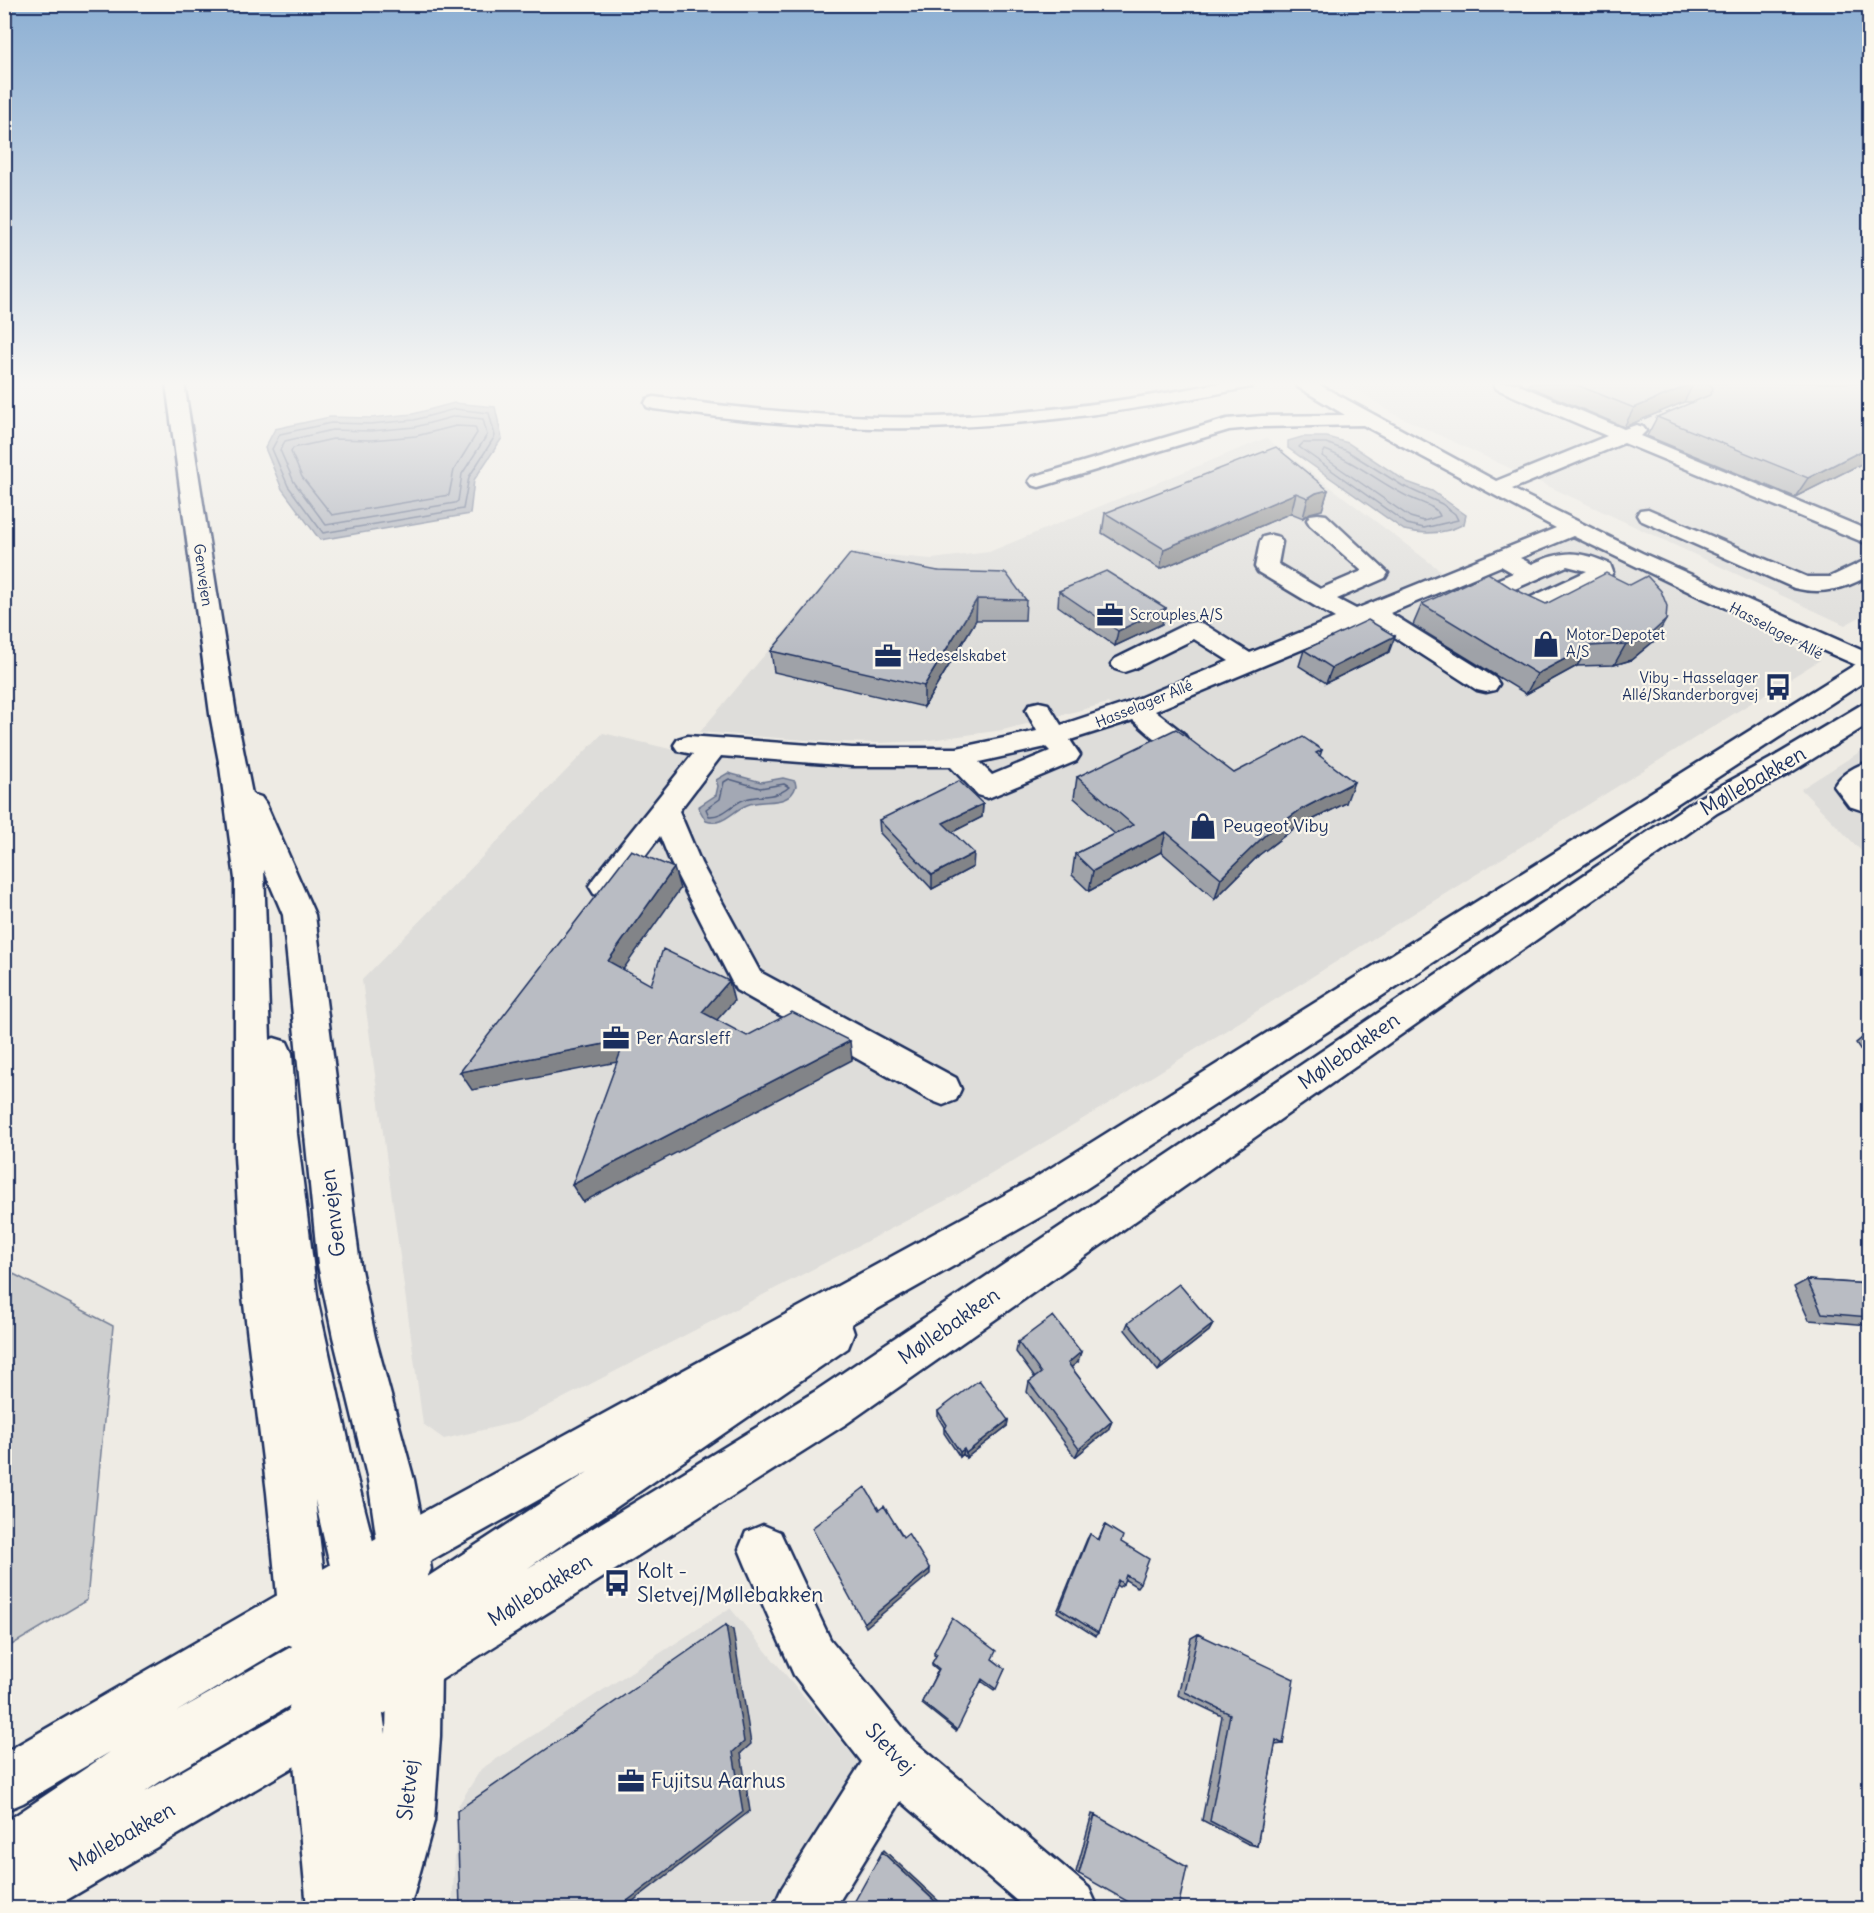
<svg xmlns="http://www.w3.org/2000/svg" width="1874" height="1913" font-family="Delius,sans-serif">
<rect width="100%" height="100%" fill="#eeebe4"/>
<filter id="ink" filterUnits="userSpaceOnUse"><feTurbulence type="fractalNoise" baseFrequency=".0167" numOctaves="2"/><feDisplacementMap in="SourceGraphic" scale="12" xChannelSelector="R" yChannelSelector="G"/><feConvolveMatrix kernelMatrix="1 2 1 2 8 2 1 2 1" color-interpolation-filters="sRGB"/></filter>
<g filter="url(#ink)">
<path fill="#deddda" d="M 1347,383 L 1869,383 L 1869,612 L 1845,625 L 1394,414 Z
M 1266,438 L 1458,584 L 1576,537 L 1820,660 L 1116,1099 L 958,1194 L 517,1422 L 444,1439 L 423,1424 L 362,980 L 603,733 L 691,754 L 812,764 L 920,764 L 1123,722 L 1108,703 L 1003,730 L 923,741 L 877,743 L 832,742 L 700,732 L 851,552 L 932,559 L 989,552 Z
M 1869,746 L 1869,859 L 1801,789 Z
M 730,1608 L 899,1810 L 840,1908 L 452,1908 L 458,1806 L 481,1769 Z"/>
<path fill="#cecfcf" stroke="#747f96" stroke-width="1.5" d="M 4,1269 L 113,1326 L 87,1600 L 5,1649 Z"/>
<path fill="#a3a8b4" stroke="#6d7892" stroke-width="1.5" d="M 454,403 L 495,407 L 502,438 L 474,480 L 470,514 L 320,540 L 282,489 L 265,448 L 275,429 L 330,417 L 370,418 L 413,414 Z
M 1302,437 L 1327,437 L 1348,443 L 1407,482 L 1432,491 L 1466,515 L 1464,524 C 1445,534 1425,535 1404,530 L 1288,448 L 1288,441 Z
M 728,773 L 761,782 L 783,778 L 795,781 L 796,786 C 789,808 764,798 747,805 C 733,810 723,827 706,821 L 698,807 L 716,795 L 718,786 L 716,780 Z"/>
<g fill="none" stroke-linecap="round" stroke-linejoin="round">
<path stroke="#515f80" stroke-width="1.5" d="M 455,409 L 489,413 L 495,436 L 469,477 L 463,509 L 323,533 L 288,486 L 272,449 L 280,434 L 331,423 L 370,424 L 414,420 Z
M 456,416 L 483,419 L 487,435 L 462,474 L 458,501 L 455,503 L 326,525 L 294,482 L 280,450 L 285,441 L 332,430 L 371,431 L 415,427 Z
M 456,426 L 475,427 L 477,433 L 454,470 L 449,495 L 332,515 L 302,477 L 291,452 L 293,448 L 333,439 L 371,440 L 416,436 Z
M 1303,443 L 1326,443 L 1347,451 L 1403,486 L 1442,504 L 1455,514 L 1458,520 L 1424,528 L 1407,524 L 1299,447 Z
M 1325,450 C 1357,462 1382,485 1413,499 C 1422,503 1437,507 1440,516 L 1424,521 L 1410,517 L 1322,456 Z
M 729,779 L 760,788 L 784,784 L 789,787 C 776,799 759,794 743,800 C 731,805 723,817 709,816 L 706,809 L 720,799 L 724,782 Z"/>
<defs>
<path id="minor" d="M 166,383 L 184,383 L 236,714 L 252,794 L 261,797 L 266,804 L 315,915 L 360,1265 L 375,1337 L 414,1480 L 431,1569 L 423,1586 L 406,1594 L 389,1586 L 381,1569 L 368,1480 L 333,1337 L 318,1265 L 283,915 L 264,870 L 270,1040 L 274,1038 L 287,1042 L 292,1053 L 297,1134 L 318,1303 L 355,1471 L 387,1596 L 380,1614 L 362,1621 L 344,1614 L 337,1596 L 315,1500 L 330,1626 L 323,1644 L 305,1651 L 287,1644 L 280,1626 L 267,1493 L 243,1296 L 235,1156 L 235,879 L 220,767 L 210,714 Z
M 1220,383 L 1254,383 L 1251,387 L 1245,388 C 1148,408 1052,423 953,427 C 853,432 753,422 654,409 L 647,407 L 645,403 L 647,399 L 654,397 C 728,407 802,415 876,417 C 992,420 1107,405 1220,383 Z
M 1295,383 L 1316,383 L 1496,481 L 1607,436 L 1497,389 L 1494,385 L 1496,383 L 1520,383 L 1519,385 L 1624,429 L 1636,425 L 1643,427 L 1646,431 L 1641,436 L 1870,531 L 1870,545 L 1624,443 L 1512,489 L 1642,553 L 1870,654 L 1870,671 L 1698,596 L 1573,536 L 1520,558 L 1532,564 C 1564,550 1578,550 1610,564 L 1613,572 L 1610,577 L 1539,611 C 1518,616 1496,607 1483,589 L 1487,584 L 1513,573 L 1501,566 L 1390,613 L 1495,678 L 1499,684 L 1495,690 L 1486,692 L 1477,690 L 1370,621 L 1155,711 L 1183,733 L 1187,739 L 1183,745 C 1162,751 1148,732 1133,720 L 1070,740 L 1080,755 L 1076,761 L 988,798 L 978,795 L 950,766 L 852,766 L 721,756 L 679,811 L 701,863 L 760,972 L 956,1078 L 961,1089 L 956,1100 L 943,1105 L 930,1100 L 736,990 L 671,863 L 660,836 L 616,894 L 605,897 L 594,894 L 589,886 L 594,878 L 693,754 L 678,751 L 674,745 L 678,739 L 688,736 L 852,748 L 957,748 L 1037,731 L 1026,710 L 1030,704 L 1039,702 L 1048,704 L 1061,725 L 1127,703 L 1229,661 L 1194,639 L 1133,669 L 1124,672 L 1115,669 L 1111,664 L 1115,659 L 1186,624 L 1195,622 L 1204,624 L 1250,653 L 1335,618 L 1258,572 L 1255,567 L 1260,542 L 1263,537 L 1271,535 L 1279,537 L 1282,542 L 1278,564 L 1320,589 L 1362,571 L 1310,525 L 1307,520 L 1310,515 L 1318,514 L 1326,515 L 1388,573 L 1385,578 L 1337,599 L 1356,609 L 1556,528 L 1363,425 L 1262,427 L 1229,430 L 1046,485 L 1039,487 L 1032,485 L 1029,481 L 1032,477 L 1227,419 L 1262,416 L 1345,415 L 1298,387 ZM 1567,566 L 1587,571 L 1527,599 L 1510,591 ZM 1046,747 L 1050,751 L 992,775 L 979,762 Z
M 1648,509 L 1807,577 L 1830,577 L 1870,558 L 1870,575 C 1845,589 1822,595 1794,588 L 1640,520 L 1637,515 L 1640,510 Z
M 1870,762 L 1870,785 L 1865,788 L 1870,792 L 1870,813 L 1849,806 L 1834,786 C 1841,774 1856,765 1870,762 Z
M 763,1525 L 780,1532 L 830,1639 L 914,1741 L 1089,1888 L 1098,1908 L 1025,1908 L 901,1801 L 835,1908 L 773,1908 L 782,1888 L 862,1762 L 794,1675 L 746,1566 L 739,1549 L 746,1532 Z
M 414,1625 L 432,1633 L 440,1651 L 441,1667 L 440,1736 L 434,1821 L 410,1908 L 307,1908 L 289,1707 L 296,1688 L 315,1681 L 323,1684 L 331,1667 L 349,1659 L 367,1667 L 381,1702 L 386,1734 L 388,1651 L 396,1633 Z"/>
<path id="major" d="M 1870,659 L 1870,678 L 1058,1207 L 851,1324 L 854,1333 L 848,1348 L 528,1568 L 814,1392 L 1697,799 L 1770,759 L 1861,705 L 1870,703 L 1870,723 L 1790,773 L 1717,813 L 846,1424 L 433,1685 L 53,1908 L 4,1908 L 4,1823 L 110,1752 L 23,1803 L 4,1811 L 4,1753 L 387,1532 L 1030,1181 L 1861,661 ZM 588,1472 L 409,1589 L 421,1566 ZM 305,1635 L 291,1647 L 176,1712 ZM 306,1696 L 303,1702 L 145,1792 L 164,1779 Z"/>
</defs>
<use href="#minor" stroke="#1b2f5e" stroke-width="5"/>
<use href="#major" stroke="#1b2f5e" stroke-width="5"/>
<use href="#minor" fill="#fbf7ec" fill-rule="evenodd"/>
<use href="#major" fill="#fbf7ec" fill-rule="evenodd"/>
</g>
<path fill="#9fa2a8" stroke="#1b2f5e" stroke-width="1.5" d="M 1530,383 L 1869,383 L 1869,460 L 1795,497 L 1647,436 L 1657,417 L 1695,402 L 1684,402 L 1624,427 L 1528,386 Z
M 1328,490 L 1322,510 L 1310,513 L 1303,518 L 1291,513 L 1160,569 L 1102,533 L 1105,513 Z
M 938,571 L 1026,600 L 1025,620 L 976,620 L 924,707 L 774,672 L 771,651 Z
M 1059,591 L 1166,608 L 1162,624 L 1115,646 L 1058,606 Z
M 1422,604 L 1546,604 L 1654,641 L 1631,660 L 1614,665 L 1577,666 L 1526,694 L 1413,625 Z
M 1304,650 L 1389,652 L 1326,683 L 1299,666 Z
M 1322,750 L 1320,756 L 1346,803 L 1292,830 L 1259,855 L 1215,899 L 1161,852 L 1089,891 L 1072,875 L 1075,854 L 1115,834 L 1074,798 L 1077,777 L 1234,773 Z
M 983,804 L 982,817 L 952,832 L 973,867 L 932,889 L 880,833 L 879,820 Z
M 1868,1033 L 1869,1033 L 1869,1063 L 1856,1043 Z
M 1807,1280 L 1869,1284 L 1869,1325 L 1809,1320 L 1794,1287 Z
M 1128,1323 L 1213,1324 L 1209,1331 L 1158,1371 L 1125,1330 Z
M 1018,1342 L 1078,1362 L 1071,1367 L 1112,1421 L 1108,1430 L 1075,1457 L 1027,1392 L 1029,1382 L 1035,1378 L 1016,1352 Z
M 938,1411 L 1008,1420 L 1007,1426 L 966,1458 L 963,1454 L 960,1457 L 944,1433 L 944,1427 L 938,1417 Z
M 1105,1525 L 1121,1542 L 1140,1583 L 1137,1587 L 1124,1579 L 1123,1584 L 1119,1587 L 1116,1585 L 1098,1633 L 1095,1636 L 1057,1612 L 1087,1539 L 1090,1534 L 1098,1540 Z
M 1198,1634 L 1283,1744 L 1275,1745 L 1257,1846 L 1248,1844 L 1202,1820 L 1222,1716 L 1178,1695 L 1191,1638 Z
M 934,1652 L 992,1659 L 1005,1669 L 994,1690 L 981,1681 L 956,1731 L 922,1704 L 922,1702 L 938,1670 L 932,1665 L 932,1663 L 936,1656 L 934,1655 Z
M 1092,1814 L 1095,1815 L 1079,1874 L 1076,1872 Z"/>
<path fill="#828488" stroke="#1b2f5e" stroke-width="1.5" d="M 1694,383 L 1684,402 L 1624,427 L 1634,408 Z
M 1869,447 L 1869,460 L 1795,497 L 1808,478 Z
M 1328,490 L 1322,510 L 1310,513 L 1303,518 L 1308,498 L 1316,493 Z
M 1296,493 L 1291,513 L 1160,569 L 1164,549 Z
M 977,599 L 976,620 L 924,707 L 924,686 Z
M 1166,608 L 1162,624 L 1115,646 L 1118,631 Z
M 1666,620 L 1654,641 L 1631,660 L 1614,665 L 1626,644 Z
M 1395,636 L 1389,652 L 1326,683 L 1332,668 Z
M 1589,646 L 1577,666 L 1526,694 L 1537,674 Z
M 1354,782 L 1346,803 L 1292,830 L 1259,855 L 1215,899 L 1221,878 L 1266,834 L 1300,810 Z
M 983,804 L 982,817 L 943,837 L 943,823 Z
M 1166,832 L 1161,852 L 1089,891 L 1093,871 Z
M 974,853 L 973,867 L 932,889 L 932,875 Z
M 674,868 L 680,889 L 615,981 L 608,961 Z
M 729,981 L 734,1001 L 707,1031 L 702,1012 Z
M 625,1040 L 633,1059 L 472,1090 L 460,1072 Z
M 850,1041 L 852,1060 L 583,1202 L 572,1185 Z
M 1213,1324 L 1209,1331 L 1158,1371 L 1162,1364 Z
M 1081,1352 L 1078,1362 L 1064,1373 L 1068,1363 Z
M 1008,1420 L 1007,1426 L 966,1458 L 966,1453 Z
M 1112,1421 L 1108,1430 L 1075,1457 L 1079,1449 Z
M 964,1449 L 963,1454 L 960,1457 L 960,1452 Z
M 930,1569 L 930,1574 L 866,1627 L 864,1623 Z
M 726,1625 L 733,1630 L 751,1744 L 741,1753 L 750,1811 L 624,1908 L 618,1908 L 733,1752 Z
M 884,1850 L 946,1908 L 942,1908 L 882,1852 Z
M 175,1902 L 175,1908 L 159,1908 L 159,1905 Z"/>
<path fill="#b9bcc3" stroke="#1b2f5e" stroke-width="1.5" d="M 1572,383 L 1869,383 L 1869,447 L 1808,478 L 1657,417 L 1710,395 L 1713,388 L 1709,383 L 1694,383 L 1634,408 Z
M 1276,447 L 1328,490 L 1316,493 L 1308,498 L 1296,493 L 1164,549 L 1105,513 Z
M 850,554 L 938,571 L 1006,573 L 1026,600 L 977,599 L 924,686 L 771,651 Z
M 1106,571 L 1166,608 L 1118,631 L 1059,591 Z
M 1488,573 L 1510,587 L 1546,604 L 1606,573 L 1630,585 L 1647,576 L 1661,591 L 1667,606 L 1666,620 L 1644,640 L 1626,644 L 1589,646 L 1537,674 L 1422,604 Z
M 1368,620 L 1395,636 L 1332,668 L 1304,650 Z
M 1176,729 L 1234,773 L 1303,737 L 1322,750 L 1316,753 L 1354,782 L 1300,810 L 1266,834 L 1221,878 L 1166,832 L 1093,871 L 1075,854 L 1133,825 L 1077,777 Z
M 959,781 L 983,804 L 943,823 L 974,853 L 932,875 L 879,820 Z
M 631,850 L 674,868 L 608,961 L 651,985 L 663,949 L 729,981 L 702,1012 L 747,1036 L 792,1012 L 850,1041 L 572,1185 L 625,1040 L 460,1072 Z
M 1807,1280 L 1869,1284 L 1869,1317 L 1822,1313 Z
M 1179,1284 L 1213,1324 L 1162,1364 L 1128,1323 Z
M 1053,1316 L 1081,1352 L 1068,1363 L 1112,1421 L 1079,1449 L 1029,1382 L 1041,1373 L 1018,1342 Z
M 979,1380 L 1008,1420 L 966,1453 L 964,1449 L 960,1452 L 944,1428 L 947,1425 L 938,1411 Z
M 865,1487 L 879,1510 L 884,1506 L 903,1537 L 908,1533 L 930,1569 L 864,1623 L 812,1528 Z
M 1105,1525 L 1123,1536 L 1121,1542 L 1149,1559 L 1140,1583 L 1126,1575 L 1123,1584 L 1118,1580 L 1098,1633 L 1060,1609 L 1090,1534 L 1099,1540 Z
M 952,1618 L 996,1651 L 992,1659 L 1005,1669 L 996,1689 L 982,1679 L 957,1730 L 922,1702 L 939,1669 L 932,1663 L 937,1654 L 934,1652 Z
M 726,1625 L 744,1742 L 733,1752 L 743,1812 L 618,1908 L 460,1908 L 457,1811 Z
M 1198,1634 L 1294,1679 L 1283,1744 L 1276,1740 L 1257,1846 L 1210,1821 L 1230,1714 L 1185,1692 Z
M 1095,1815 L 1187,1867 L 1178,1908 L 1139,1908 L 1079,1874 Z
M 882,1852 L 942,1908 L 851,1908 Z"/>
</g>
<linearGradient id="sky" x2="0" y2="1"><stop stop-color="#8cafd3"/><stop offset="0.59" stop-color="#f7f6f3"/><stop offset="1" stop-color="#f7f6f3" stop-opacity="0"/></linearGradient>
<rect width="1874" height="650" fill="url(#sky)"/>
<defs>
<symbol id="office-bare" viewBox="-9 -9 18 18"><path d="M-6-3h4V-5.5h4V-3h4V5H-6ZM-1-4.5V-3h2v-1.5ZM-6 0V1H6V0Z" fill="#1b2f5e" stroke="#fbf7ec" stroke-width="2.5" paint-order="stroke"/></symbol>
<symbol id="shop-bare" viewBox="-9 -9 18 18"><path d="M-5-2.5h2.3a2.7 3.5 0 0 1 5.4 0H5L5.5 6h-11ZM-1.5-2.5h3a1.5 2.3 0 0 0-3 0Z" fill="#1b2f5e" stroke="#fbf7ec" stroke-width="2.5" paint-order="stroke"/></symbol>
<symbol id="bus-bare" viewBox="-9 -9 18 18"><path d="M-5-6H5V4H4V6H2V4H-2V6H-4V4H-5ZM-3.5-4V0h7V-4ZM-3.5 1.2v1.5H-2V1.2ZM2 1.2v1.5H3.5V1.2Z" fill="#1b2f5e" stroke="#fbf7ec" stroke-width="2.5" paint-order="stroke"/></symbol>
</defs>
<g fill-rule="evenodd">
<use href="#office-bare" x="1091" y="596" width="38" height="38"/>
<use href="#shop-bare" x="1527" y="625" width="38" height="38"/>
<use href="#office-bare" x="869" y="637" width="38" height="38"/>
<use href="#bus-bare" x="1759" y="668" width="38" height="38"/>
<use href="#shop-bare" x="1184" y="807" width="38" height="38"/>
<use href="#office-bare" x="597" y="1019" width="38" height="38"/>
<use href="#bus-bare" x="598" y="1564" width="38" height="38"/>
<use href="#office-bare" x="612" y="1762" width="38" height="38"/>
</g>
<g text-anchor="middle" stroke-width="4.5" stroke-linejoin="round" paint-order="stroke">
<g font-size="15" fill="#1b2f5e" stroke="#fbf7ec">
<text transform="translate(203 575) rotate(82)" y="5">Genvejen</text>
<text transform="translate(1776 631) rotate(28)" y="5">Hasselager Allé</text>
<text transform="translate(1144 704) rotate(-22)" y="5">Hasselager Allé</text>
</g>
<g font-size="15" fill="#1b2f5e" stroke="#fbf7ec" text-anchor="start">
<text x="1130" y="620">Scrouples A/S</text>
<text x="1566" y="640">Motor-Depotet<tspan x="1566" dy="17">A/S</tspan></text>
<text x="908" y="661">Hedeselskabet</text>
<text x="1758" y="683" text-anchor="end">Viby - Hasselager<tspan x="1758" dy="17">Allé/Skanderborgvej</tspan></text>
</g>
<g font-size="18" fill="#1b2f5e" stroke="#fbf7ec" text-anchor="start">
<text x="1223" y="832">Peugeot Viby</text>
<text x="636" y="1044">Per Aarsleff</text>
</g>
<g font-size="21" fill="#1b2f5e" stroke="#fbf7ec">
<text transform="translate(1753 781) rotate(-30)" y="7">Møllebakken</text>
<text transform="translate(1349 1051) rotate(-35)" y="7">Møllebakken</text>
<text transform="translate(333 1213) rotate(-97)" y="7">Genvejen</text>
<text transform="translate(949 1326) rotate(-35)" y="7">Møllebakken</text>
<text transform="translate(540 1590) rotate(-32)" y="7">Møllebakken</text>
<text transform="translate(890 1749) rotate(47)" y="7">Sletvej</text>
<text transform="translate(408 1790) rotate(-84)" y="7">Sletvej</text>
<text transform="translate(122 1837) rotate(-30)" y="7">Møllebakken</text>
</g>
<g font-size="21" fill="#1b2f5e" stroke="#fbf7ec" text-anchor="start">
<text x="637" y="1578">Kolt -<tspan x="637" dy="24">Sletvej/Møllebakken</tspan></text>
<text x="651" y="1788">Fujitsu Aarhus</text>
</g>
</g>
<rect width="1874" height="1913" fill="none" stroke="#fbf7ec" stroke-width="24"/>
<rect x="12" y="12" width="1850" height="1889" fill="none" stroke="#1b2f5e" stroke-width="2" filter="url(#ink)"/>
</svg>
